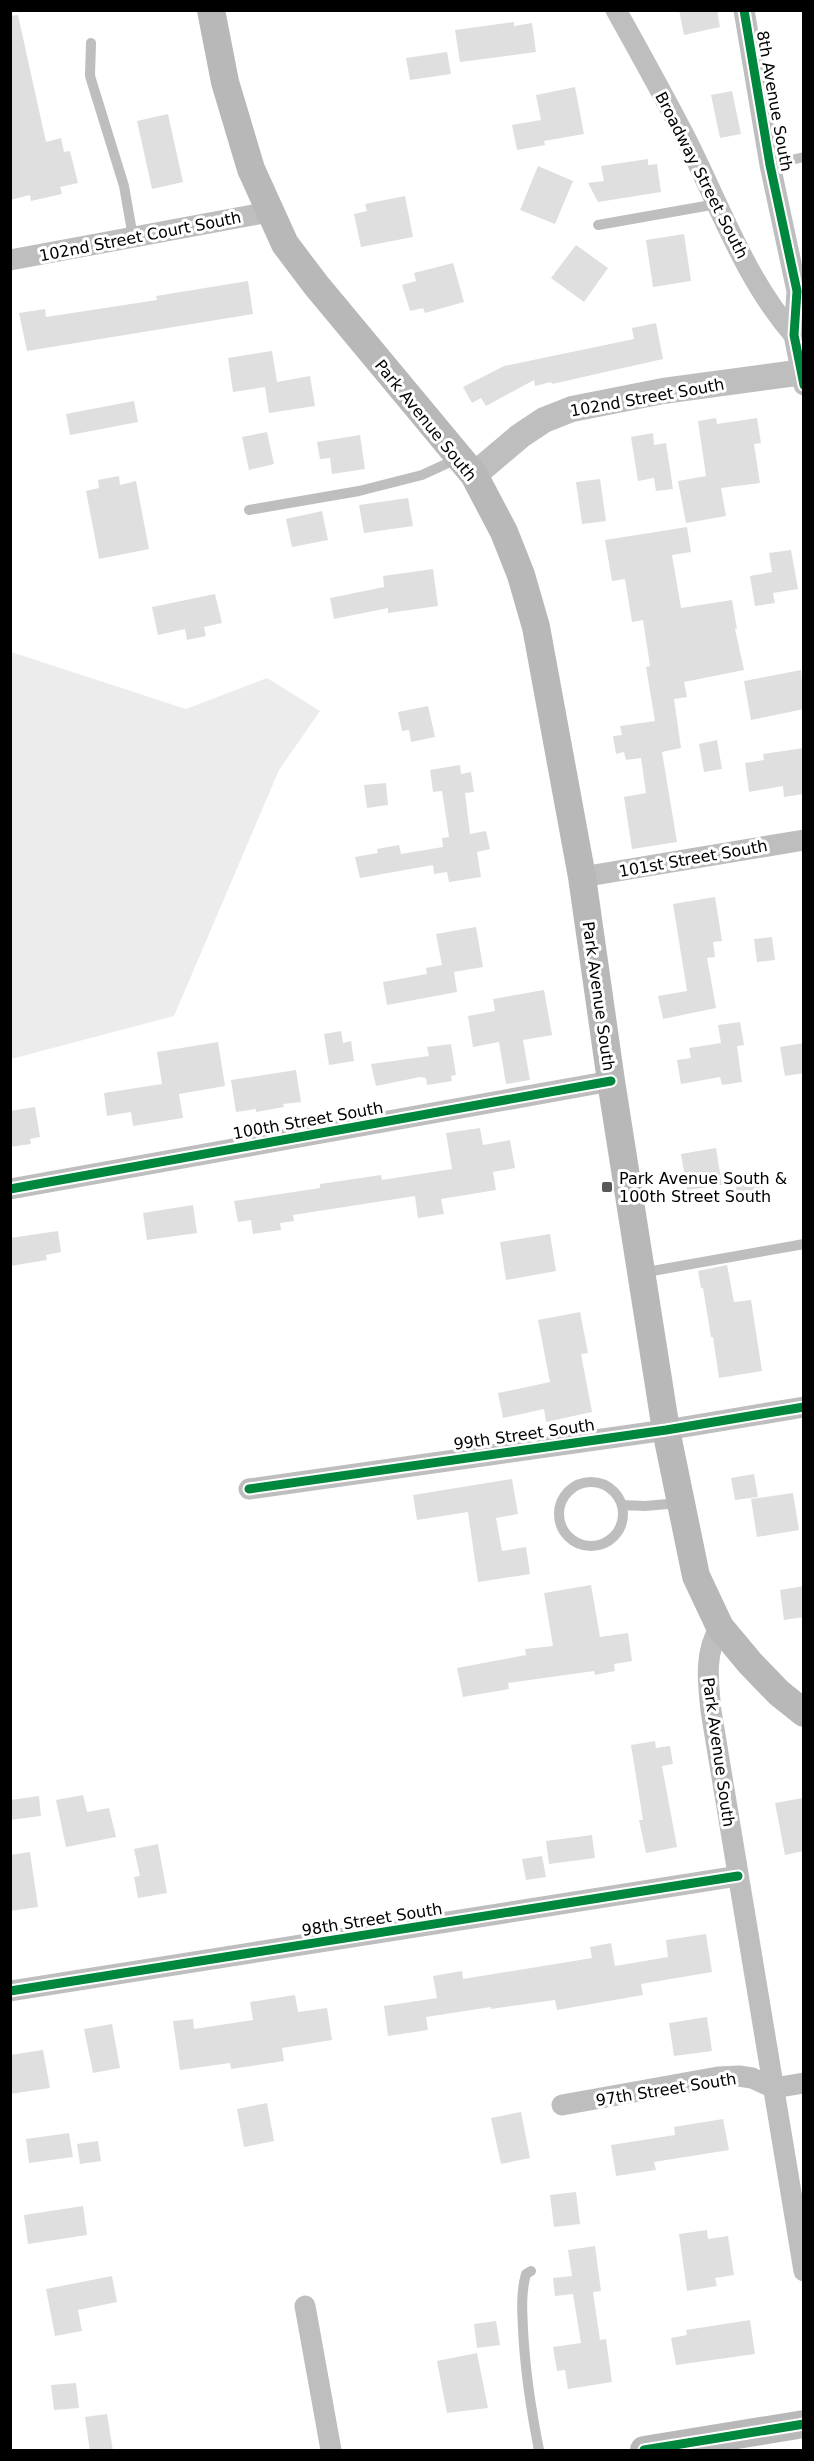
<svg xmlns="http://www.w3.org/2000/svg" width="814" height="2461" font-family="'DejaVu Sans',sans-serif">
<rect width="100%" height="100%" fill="#fff"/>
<path fill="#ececec" d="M 11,652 L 186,709 L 267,678 L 320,711 L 279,770 L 174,1016 L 11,1059 Z"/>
<path fill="#dfdfdf" d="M 679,10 L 717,10 L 720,27 L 684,35 Z
M 18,15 L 46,142 L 61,138 L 64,152 L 70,151 L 78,183 L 60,187 L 62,194 L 31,201 L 30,195 L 10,200 L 10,16 Z
M 514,22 L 514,26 L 532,23 L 536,52 L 460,62 L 455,30 Z
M 447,52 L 451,74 L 410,80 L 406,58 Z
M 575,87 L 584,134 L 544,141 L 545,145 L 517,150 L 512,125 L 541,120 L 536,95 Z
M 732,91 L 741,134 L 720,138 L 711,95 Z
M 168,114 L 183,182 L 152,189 L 137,121 Z
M 648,159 L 648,165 L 657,164 L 661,192 L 598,202 L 588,183 L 604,181 L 601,166 Z
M 538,166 L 573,181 L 555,224 L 520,210 Z
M 405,196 L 413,237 L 361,247 L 354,214 L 367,211 L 365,204 Z
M 684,234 L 691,281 L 653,287 L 646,240 Z
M 576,245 L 608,268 L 584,302 L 551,278 Z
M 453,263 L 464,302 L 425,313 L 423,308 L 410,311 L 402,285 L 416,281 L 414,273 Z
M 248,281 L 253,314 L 27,351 L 19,313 L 45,309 L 46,317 L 157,300 L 156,296 Z
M 656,323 L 663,359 L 552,384 L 551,382 L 535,386 L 534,380 L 486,406 L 481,398 L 472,403 L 463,387 L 504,366 L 634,339 L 632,328 Z
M 272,351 L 277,382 L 310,376 L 315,406 L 269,413 L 265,387 L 233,392 L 228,358 Z
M 134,401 L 138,422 L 70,435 L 66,414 Z
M 716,418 L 717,424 L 757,418 L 761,443 L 754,444 L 760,483 L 721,488 L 726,516 L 686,523 L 678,481 L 706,476 L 698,421 Z
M 267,432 L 274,464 L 249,470 L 242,437 Z
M 653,433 L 654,445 L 666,443 L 673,489 L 656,491 L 654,478 L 638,481 L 631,437 Z
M 360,435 L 365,469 L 332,474 L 330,458 L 320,459 L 317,442 Z
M 119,476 L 120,485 L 136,481 L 149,549 L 99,559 L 86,491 L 99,488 L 98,480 Z
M 600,479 L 606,521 L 582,524 L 576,482 Z
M 408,498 L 413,526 L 364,533 L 359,505 Z
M 322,511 L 328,540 L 292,547 L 286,519 Z
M 687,527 L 691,552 L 672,555 L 681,608 L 732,600 L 737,629 L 735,629 L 744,670 L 684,682 L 687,697 L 674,699 L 681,748 L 662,752 L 677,842 L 632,849 L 624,797 L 646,793 L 641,758 L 626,760 L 624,752 L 616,754 L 613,736 L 622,735 L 620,726 L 655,721 L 646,667 L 650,666 L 643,620 L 632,622 L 625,579 L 612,581 L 605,540 Z
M 791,550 L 798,589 L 773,593 L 775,603 L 755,606 L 750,576 L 772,572 L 769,553 Z
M 433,569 L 438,606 L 388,613 L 388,608 L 334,619 L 330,598 L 384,587 L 383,576 Z
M 215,594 L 222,623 L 204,627 L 206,636 L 187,640 L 185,629 L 158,635 L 152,607 Z
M 801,670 L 804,709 L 751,720 L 744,681 Z
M 428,706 L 435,737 L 411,742 L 409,730 L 402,731 L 398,712 Z
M 717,740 L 722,769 L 704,772 L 699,744 Z
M 804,748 L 804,794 L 784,797 L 783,786 L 749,792 L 745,763 L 764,760 L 763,754 Z
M 460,765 L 461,774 L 471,772 L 474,792 L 465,793 L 470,834 L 486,831 L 490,849 L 477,852 L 481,877 L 449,882 L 447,872 L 434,874 L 433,865 L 360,878 L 355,857 L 378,853 L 377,849 L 399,845 L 401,854 L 443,847 L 442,838 L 449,837 L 442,791 L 433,792 L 430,770 Z
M 386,783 L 388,805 L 367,808 L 364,785 Z
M 715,897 L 722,941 L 713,942 L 715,957 L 707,958 L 716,1008 L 663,1019 L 658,996 L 687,991 L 673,904 Z
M 476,927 L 483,967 L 454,972 L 457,992 L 387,1005 L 383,982 L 427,974 L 426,968 L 442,965 L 436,934 Z
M 772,937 L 775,960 L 757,962 L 754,939 Z
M 544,990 L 552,1035 L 523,1040 L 530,1080 L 506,1084 L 499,1042 L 473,1047 L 468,1016 L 495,1011 L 493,999 Z
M 740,1022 L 744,1045 L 737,1046 L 742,1082 L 722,1085 L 720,1077 L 681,1084 L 677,1060 L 691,1058 L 689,1048 L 721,1043 L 718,1025 Z
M 341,1031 L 343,1043 L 351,1041 L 354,1061 L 329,1065 L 324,1034 Z
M 218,1042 L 225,1086 L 179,1094 L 183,1118 L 133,1126 L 131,1112 L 107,1116 L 104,1093 L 162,1084 L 157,1052 Z
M 804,1043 L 804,1073 L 785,1076 L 780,1047 Z
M 451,1044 L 456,1075 L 451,1076 L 452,1081 L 427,1085 L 426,1078 L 420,1077 L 376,1086 L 371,1064 L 429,1056 L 427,1047 Z
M 296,1070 L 301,1102 L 283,1104 L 284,1107 L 256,1112 L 256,1109 L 236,1112 L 231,1080 Z
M 35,1107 L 40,1137 L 30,1139 L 31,1144 L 10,1147 L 10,1111 Z
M 480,1128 L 483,1145 L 510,1140 L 515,1168 L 493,1172 L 496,1190 L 441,1199 L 444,1214 L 418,1218 L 415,1196 L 293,1215 L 294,1221 L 280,1223 L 281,1230 L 253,1234 L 251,1220 L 238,1222 L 234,1201 L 320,1188 L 320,1184 L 381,1175 L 382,1180 L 452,1169 L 446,1133 Z
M 716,1148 L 722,1185 L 687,1190 L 681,1154 Z
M 759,1172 L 763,1195 L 738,1199 L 734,1176 Z
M 193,1205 L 197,1233 L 147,1240 L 143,1213 Z
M 58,1231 L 61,1252 L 46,1255 L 47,1260 L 10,1266 L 10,1238 Z
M 550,1234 L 556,1271 L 506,1280 L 500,1242 Z
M 727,1265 L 734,1302 L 751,1300 L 762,1371 L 719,1378 L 713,1337 L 711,1337 L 703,1288 L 701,1288 L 698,1271 Z
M 580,1312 L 588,1353 L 581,1354 L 592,1412 L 546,1422 L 544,1409 L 503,1418 L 498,1393 L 550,1382 L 538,1320 Z
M 754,1474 L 758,1497 L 735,1500 L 731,1478 Z
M 512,1479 L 518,1514 L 496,1518 L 502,1551 L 526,1547 L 530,1574 L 478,1582 L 468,1512 L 417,1520 L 413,1495 Z
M 793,1493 L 799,1530 L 757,1537 L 751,1499 Z
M 591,1585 L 600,1637 L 628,1633 L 632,1661 L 614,1664 L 615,1671 L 595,1675 L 594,1671 L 508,1683 L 509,1689 L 463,1697 L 457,1668 L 526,1655 L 525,1649 L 553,1646 L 544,1593 Z
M 804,1586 L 804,1617 L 784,1620 L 780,1590 Z
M 655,1741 L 656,1748 L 670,1746 L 673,1764 L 662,1766 L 677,1847 L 646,1853 L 639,1820 L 643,1820 L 631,1745 Z
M 83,1795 L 87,1812 L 109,1808 L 116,1837 L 66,1847 L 56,1800 Z
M 39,1796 L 41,1816 L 10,1820 L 10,1800 Z
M 803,1798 L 803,1851 L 785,1855 L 775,1803 Z
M 592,1835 L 595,1858 L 549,1864 L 546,1841 Z
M 158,1844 L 167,1893 L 138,1898 L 134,1877 L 140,1876 L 134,1849 Z
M 30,1852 L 38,1907 L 10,1911 L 10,1855 Z
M 542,1856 L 546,1877 L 526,1880 L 522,1859 Z
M 706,1934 L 712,1972 L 641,1984 L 643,1995 L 557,2010 L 555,2000 L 491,2009 L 491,2007 L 426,2017 L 428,2030 L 388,2036 L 384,2006 L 437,1998 L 433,1976 L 462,1971 L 463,1979 L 592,1958 L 590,1947 L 611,1943 L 615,1966 L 668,1957 L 666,1940 Z
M 295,1995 L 298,2012 L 327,2008 L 332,2040 L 282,2048 L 284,2061 L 231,2069 L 230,2063 L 180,2070 L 173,2021 L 193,2019 L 194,2029 L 253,2020 L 250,2002 Z
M 707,2017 L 712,2051 L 674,2056 L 669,2023 Z
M 112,2024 L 120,2068 L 93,2073 L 84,2029 Z
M 43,2050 L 50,2088 L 10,2094 L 10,2055 Z
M 267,2103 L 274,2141 L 244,2147 L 237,2109 Z
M 521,2112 L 530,2158 L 501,2164 L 491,2118 Z
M 723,2119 L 729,2150 L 654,2162 L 656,2170 L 616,2176 L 611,2145 L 675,2135 L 674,2127 Z
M 69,2133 L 73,2157 L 29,2163 L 26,2139 Z
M 98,2141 L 101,2161 L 80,2164 L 77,2144 Z
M 576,2192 L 580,2224 L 554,2227 L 550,2195 Z
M 83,2206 L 87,2235 L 28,2244 L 24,2215 Z
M 707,2230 L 708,2239 L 728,2236 L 734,2275 L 715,2278 L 717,2286 L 687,2291 L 679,2234 Z
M 595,2246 L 601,2291 L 593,2292 L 600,2340 L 606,2339 L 612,2382 L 568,2389 L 565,2370 L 557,2371 L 553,2347 L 581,2343 L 573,2294 L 555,2296 L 553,2278 L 572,2276 L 568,2250 Z
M 112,2276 L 117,2302 L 78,2310 L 82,2331 L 55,2336 L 46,2289 Z
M 750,2320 L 755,2354 L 676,2365 L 671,2338 L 687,2335 L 686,2330 Z
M 496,2321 L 500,2345 L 477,2348 L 474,2324 Z
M 477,2353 L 488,2408 L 447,2413 L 437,2361 Z
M 76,2383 L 79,2408 L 54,2410 L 51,2385 Z
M 107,2414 L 113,2451 L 90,2451 L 85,2417 Z"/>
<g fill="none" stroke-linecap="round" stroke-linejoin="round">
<path stroke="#bebebe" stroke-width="10" d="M 91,43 L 90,76 L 124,186 L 133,237
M 770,165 L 804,157
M 598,225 L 717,204
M 249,510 L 359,491 L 422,475 L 459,458
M 641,1273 L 804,1244
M559 1514a32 32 0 1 1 64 0a32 32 0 1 1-64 0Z
M 622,1505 L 645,1506 L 679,1503
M 531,2271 L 526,2274 C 521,2292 522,2310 523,2329 C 525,2371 531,2410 539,2450"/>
<path stroke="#bebebe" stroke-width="21" d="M 616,10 C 640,53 664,96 686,139 C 720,206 745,279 794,335
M 744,10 L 770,165 L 797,291 L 794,335 L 804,385
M 10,260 L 269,212
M 582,877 L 804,840
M 10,1189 L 611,1081
M 249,1489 L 666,1430 L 804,1407
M 720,1627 C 704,1653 708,1681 711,1711 L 804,2271
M 10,1991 L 738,1876
M 562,2105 L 718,2077 L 739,2076 L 752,2078 L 774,2088 L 804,2083
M 305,2306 L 331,2450"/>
<path stroke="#bebebe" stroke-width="26" d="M 474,475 L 520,436 L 544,420 L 572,409 L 663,391 L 804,372"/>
<path stroke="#b8b8b8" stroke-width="28" d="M 211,10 L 225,82 L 251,169 L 285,244 L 316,285 L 474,475 L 504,532 L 521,575 L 536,627 L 582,877 L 611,1081 L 666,1430 L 696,1576 L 720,1627 L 750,1663 L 779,1693 L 804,1713
M 644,2450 L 804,2424"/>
<defs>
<path id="cycleway" d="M 744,10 L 770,165 L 797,291 L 794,335 L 804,385
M 10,1189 L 611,1081
M 249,1489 L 666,1430 L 804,1407
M 10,1991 L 738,1876
M 644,2450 L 804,2424"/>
</defs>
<use href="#cycleway" stroke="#fff" stroke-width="13"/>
<use href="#cycleway" stroke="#00873e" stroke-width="9"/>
</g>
<rect fill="#595959" stroke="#fff" stroke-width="2" x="601" y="1181" width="12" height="12" rx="3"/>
<g text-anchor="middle" stroke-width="6" stroke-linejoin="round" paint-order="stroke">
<g font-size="16" fill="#000" stroke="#fff">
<text transform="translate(775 101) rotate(80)" y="6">8th Avenue South</text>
<text transform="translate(702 175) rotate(63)" y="6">Broadway Street South</text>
<text transform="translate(140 236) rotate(-11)" y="6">102nd Street Court South</text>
<text transform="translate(647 397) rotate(-10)" y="6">102nd Street South</text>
<text transform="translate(426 420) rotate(51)" y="6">Park Avenue South</text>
<text transform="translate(693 858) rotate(-10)" y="6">101st Street South</text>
<text transform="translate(599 996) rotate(82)" y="6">Park Avenue South</text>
<text transform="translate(308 1120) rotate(-10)" y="6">100th Street South</text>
<text transform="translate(524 1434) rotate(-8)" y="6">99th Street South</text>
<text transform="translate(719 1752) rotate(82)" y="6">Park Avenue South</text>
<text transform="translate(372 1919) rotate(-9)" y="6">98th Street South</text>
<text transform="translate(666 2089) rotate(-9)" y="6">97th Street South</text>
</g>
<g font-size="16" fill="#000" stroke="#fff" text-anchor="start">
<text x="619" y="1184">Park Avenue South &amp;<tspan x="619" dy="18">100th Street South</tspan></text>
</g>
</g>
<rect width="814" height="2461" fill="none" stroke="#000000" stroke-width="24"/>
</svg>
